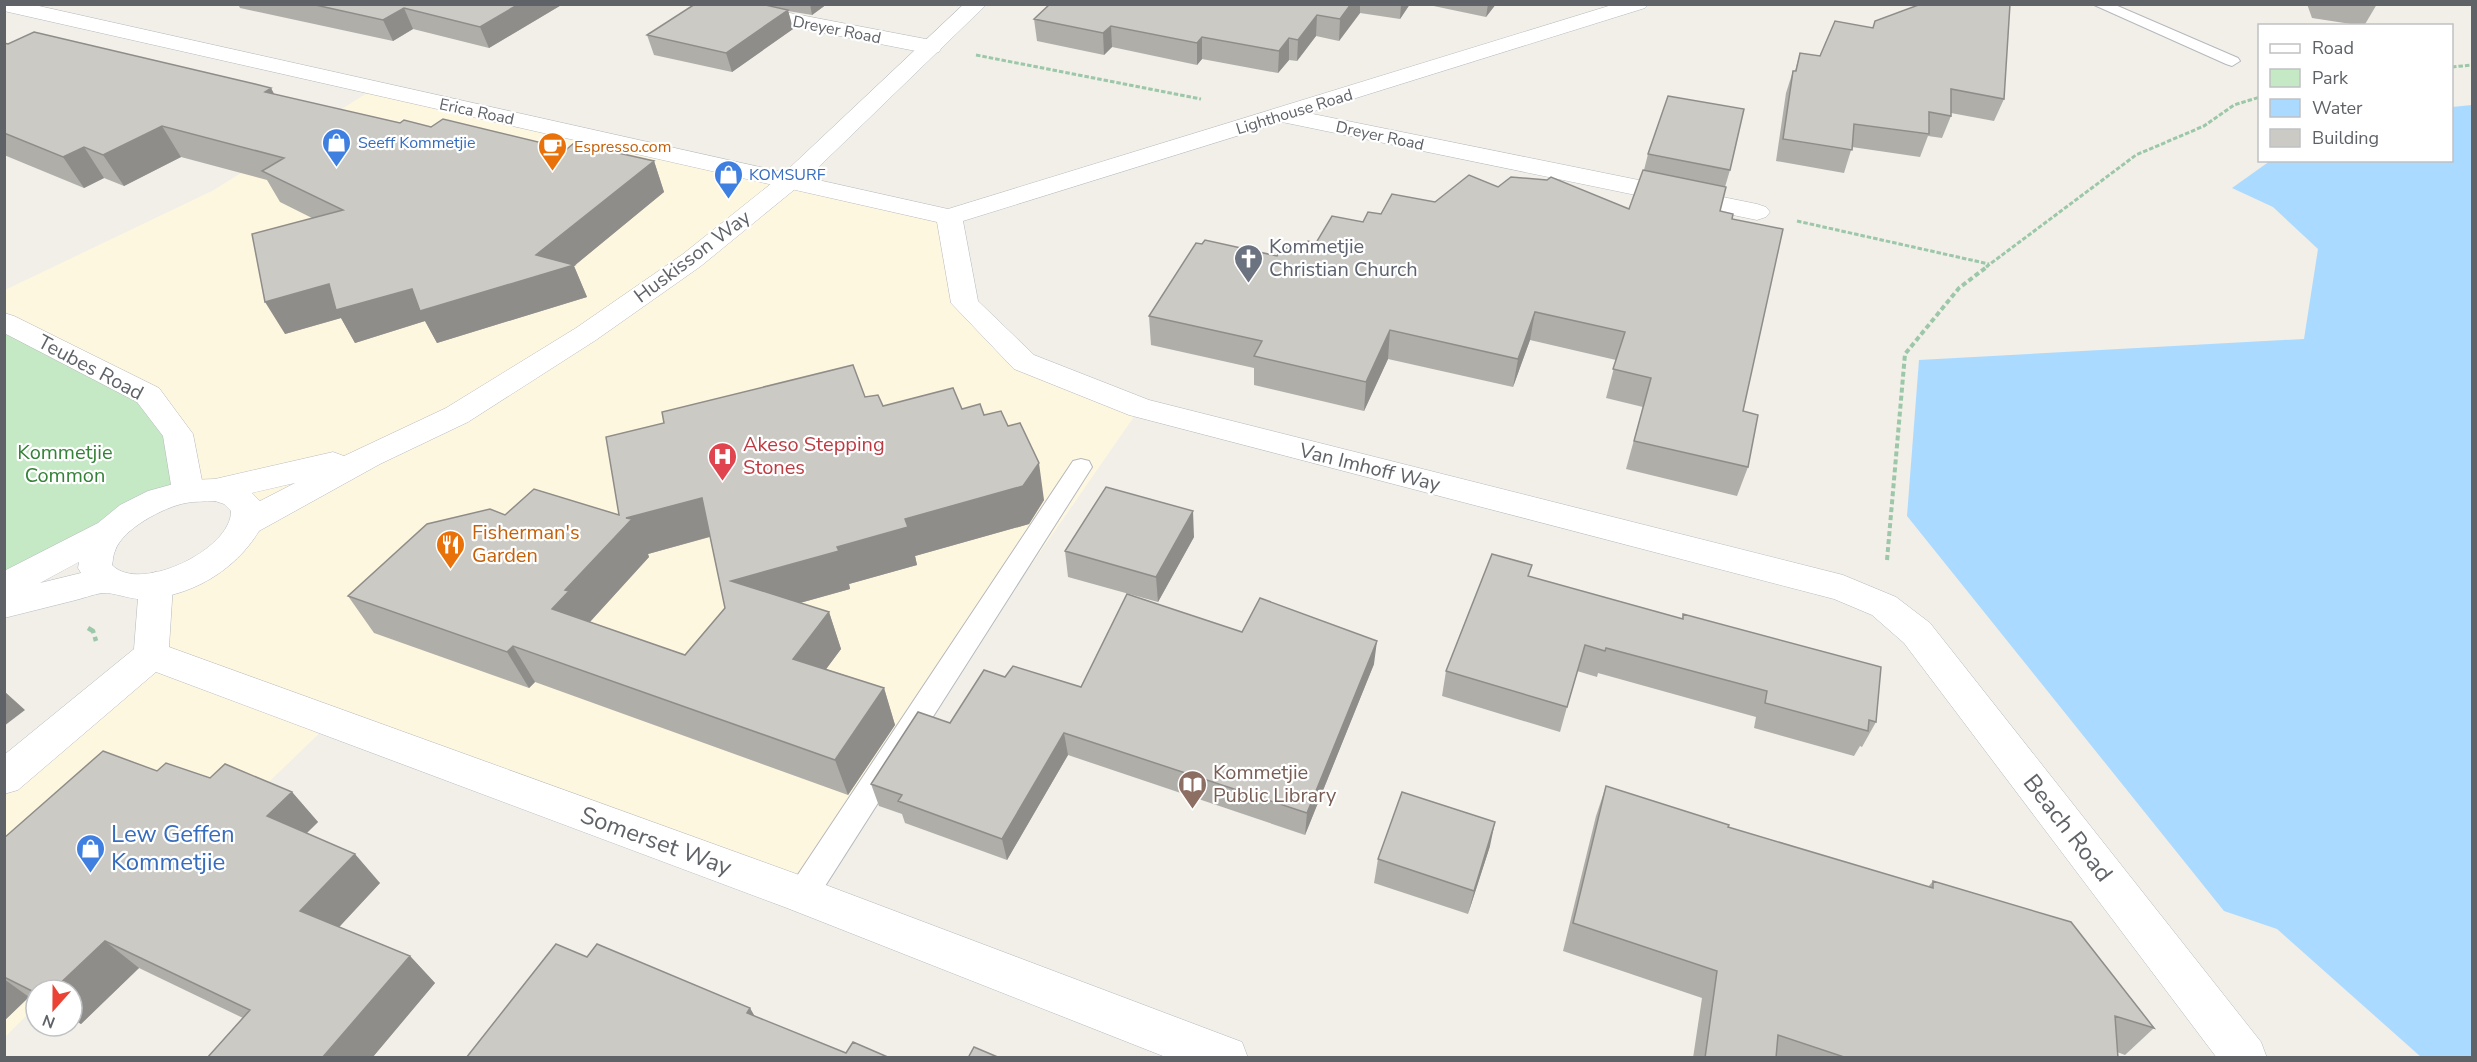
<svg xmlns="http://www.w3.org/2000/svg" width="2477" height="1062" font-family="'Nunito Sans',sans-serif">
<rect width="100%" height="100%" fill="#f1efe8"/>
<path fill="#fef7e0" d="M 375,88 L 949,217 L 965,303 L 1024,362 L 1140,408 L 802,895 L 331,722 L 53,990 L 36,990 L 36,1006 L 5,1037 L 5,778 L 151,656 L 156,585 L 187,576 L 247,507 L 188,491 L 5,322 L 5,290 L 214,190 Z"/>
<path fill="#c5e8c5" d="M 4,322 L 148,395 L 188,491 L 4,587 Z"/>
<path fill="#aadaff" d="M 2472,105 L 2472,1057 L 2421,1057 L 2277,929 L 2224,911 L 1907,516 L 1919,360 L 2304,339 L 2318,249 L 2273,207 L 2232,188 L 2270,161 L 2452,160 L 2452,107 Z"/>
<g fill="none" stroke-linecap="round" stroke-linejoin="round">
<defs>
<path id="lane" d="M 2092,4 L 2113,4 L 2238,58 L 2240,61 L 2232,66 L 2226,64 Z
M 1081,459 L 1089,461 L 1092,467 L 813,905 L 802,909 L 791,905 L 787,895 L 791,885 L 1073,461 Z"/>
<path id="street" d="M 4,4 L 30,4 L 948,209 L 1615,4 L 1648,4 L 1645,8 L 1308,113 L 1757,204 L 1766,207 L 1770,212 L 1766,217 L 1757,220 L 1282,122 L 963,221 L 978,301 L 1034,355 L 1149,400 L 1843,575 L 1896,597 L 1930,623 L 2261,1042 L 2267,1058 L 2217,1058 L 1904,643 L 1872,615 L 1834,599 L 1129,415 L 1014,369 L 951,303 L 937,222 L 4,11 Z
M 698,4 L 743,4 L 931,40 L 939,42 L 942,47 L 939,52 L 931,54 L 708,10 L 701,8 Z
M 4,313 L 14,316 L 159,388 L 193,434 L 204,491 L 199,499 L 188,502 L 177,499 L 172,491 L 163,436 L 137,402 L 4,333 Z
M 156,572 L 168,576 L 173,585 L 169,647 L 802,876 L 1226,1036 L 1242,1042 L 1248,1058 L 1168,1058 L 787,908 L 156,672 L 18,790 L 4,794 L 4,755 L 134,649 L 139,585 L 144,576 Z"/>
<path id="secondary" d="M 964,4 L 987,4 L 800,185 L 701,266 L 596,340 L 468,422 L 380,464 L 259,531 C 235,571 190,597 144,599 C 130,600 114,592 103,593 C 93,594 82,599 72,601 C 49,607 27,612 4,618 L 4,571 L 98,523 L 120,505 L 148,491 L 188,480 L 215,479 L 333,452 L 344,456 L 446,408 L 576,328 L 683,254 L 782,175 ZM 295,483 L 260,501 L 252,493 ZM 215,501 L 224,504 L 231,511 C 232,549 140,594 112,565 C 113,561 113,555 115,551 C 122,529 164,507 186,503 C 195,501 205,502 215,501 ZM 79,562 L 78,568 L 81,573 L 40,583 Z"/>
</defs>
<use href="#lane" stroke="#b5b8bc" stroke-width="2"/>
<use href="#street" stroke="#b5b8bc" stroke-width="1"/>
<use href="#secondary" stroke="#b6babf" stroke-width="1"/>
<path stroke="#9cc7a9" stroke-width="3" stroke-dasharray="4.5 2" stroke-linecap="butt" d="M 976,55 L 1201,99
M 2452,67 L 2472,65
M 1797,221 L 1989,264
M 1986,267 L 2136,155 L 2204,126 L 2234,105 L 2260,97"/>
<path stroke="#9cc7a9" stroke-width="4" stroke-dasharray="5 3" stroke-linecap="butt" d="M 1887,560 L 1905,354 L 1959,288 L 1988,266"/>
<path stroke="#9cc7a9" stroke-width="4.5" stroke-dasharray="8 4" stroke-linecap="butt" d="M 88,628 L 93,631 L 96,641"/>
<use href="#lane" fill="#fff" fill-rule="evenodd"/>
<use href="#street" fill="#fff" fill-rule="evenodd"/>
<use href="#secondary" fill="#fff" fill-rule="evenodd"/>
</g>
<path fill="#afaea9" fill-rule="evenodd" d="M 238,4 L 563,4 L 489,48 L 413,29 L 393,41 L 240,8 Z
M 695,4 L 827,4 L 812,15 L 788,11 L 793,29 L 732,72 L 654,55 L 647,35 Z
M 1050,4 L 1410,4 L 1400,19 L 1360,13 L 1339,41 L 1316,36 L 1297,61 L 1289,60 L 1278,73 L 1202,59 L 1197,65 L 1112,47 L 1104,55 L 1037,41 L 1034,19 Z
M 1424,4 L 1496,4 L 1486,17 Z
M 2307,4 L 2377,4 L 2364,26 L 2312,18 Z
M 1875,21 L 2004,99 L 1994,121 L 1951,113 L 1951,116 L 1942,138 L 1928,136 L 1920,157 L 1852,147 L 1844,173 L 1776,161 L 1786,93 L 1793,71 L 1795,71 L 1800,53 L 1820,56 L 1873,28 Z
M 4,43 L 274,94 L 400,123 L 431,127 L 567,149 L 654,161 L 664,192 L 574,266 L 587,297 L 437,343 L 425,321 L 355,343 L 341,318 L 285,334 L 312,218 L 280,202 L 267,180 L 181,157 L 124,186 L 104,178 L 84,188 L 4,155 Z
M 1648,154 L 1730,170 L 1725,187 L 1720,211 L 1732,219 L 1743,411 L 1748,467 L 1737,496 L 1626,469 L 1643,407 L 1606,398 L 1616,360 L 1530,340 L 1513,387 L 1388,359 L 1364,411 L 1254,385 L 1254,368 L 1151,345 L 1149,316 L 1277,256 L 1302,252 L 1316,243 L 1381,214 L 1498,187 L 1629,209 L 1644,170 Z
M 865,397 L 883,406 L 962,409 L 984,415 L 1044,500 L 1029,524 L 915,556 L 917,565 L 849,584 L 850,589 L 800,603 L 829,612 L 841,649 L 826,669 L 884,688 L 895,725 L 848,795 L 535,682 L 529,688 L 374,633 L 348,596 L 505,515 L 619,515 ZM 710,537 L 725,608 L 685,655 L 590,622 L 649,557 L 648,554 Z
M 1194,537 L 1158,602 L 1068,577 L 1065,551 Z
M 1529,577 L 1682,619 L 1683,614 L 1876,722 L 1862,747 L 1860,746 L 1854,756 L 1754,728 L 1756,717 L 1598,673 L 1597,677 L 1577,671 L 1560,732 L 1442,696 L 1446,671 Z
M 1242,632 L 1374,664 L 1305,835 L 1068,755 L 1007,860 L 905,823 L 902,814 L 879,806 L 871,784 L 950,723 L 1081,687 Z
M 157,771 L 210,778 L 292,792 L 318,822 L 307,833 L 380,883 L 339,927 L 410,956 L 435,983 L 372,1058 L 207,1058 L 243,1018 L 139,968 L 81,1024 L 72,1019 L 72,990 L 36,990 L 36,1000 L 29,997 L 4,1021 L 4,838 Z
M 1606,786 L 1728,827 L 1928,887 L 1933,881 L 2154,1028 L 2125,1055 L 2117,1052 L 2118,1058 L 1693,1058 L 1702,998 L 1563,951 L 1596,816 Z
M 1490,846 L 1468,914 L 1374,883 L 1378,859 Z"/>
<path fill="#8f8d8a" d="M 519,4 L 563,4 L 489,48 L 480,27 Z
M 810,4 L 827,4 L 812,15 Z
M 1351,4 L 1360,4 L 1360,13 L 1339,41 L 1340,19 Z
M 1401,4 L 1410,4 L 1400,19 Z
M 1488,4 L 1496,4 L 1486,17 Z
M 404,8 L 413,29 L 393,41 L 383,20 Z
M 788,10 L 793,29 L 732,72 L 726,53 Z
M 1317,15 L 1316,36 L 1297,61 L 1298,40 Z
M 1111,26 L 1112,47 L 1104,55 L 1103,33 Z
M 1202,37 L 1202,59 L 1197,65 L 1197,43 Z
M 1289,38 L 1289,60 L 1278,73 L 1279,51 Z
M 271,88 L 287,118 L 265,92 Z
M 162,126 L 181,157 L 124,186 L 103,155 Z
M 84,147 L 104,178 L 84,188 L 63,157 Z
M 654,161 L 664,192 L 574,266 L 587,297 L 437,343 L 425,321 L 355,343 L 341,318 L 285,334 L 265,302 L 329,284 L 536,255 Z
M 1535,312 L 1530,340 L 1513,387 L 1518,359 Z
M 1390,330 L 1388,359 L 1364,411 L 1366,382 Z
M 1039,463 L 1044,500 L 1029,524 L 915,556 L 917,565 L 849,584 L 850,589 L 746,618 L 731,581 L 837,547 Z
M 702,498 L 716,535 L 648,554 L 649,557 L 587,625 L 552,609 L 565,590 L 626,518 Z
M 1193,511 L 1194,537 L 1158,602 L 1156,577 Z
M 829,612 L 841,649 L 807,695 L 793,659 Z
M 1377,641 L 1374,664 L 1305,835 L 1307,813 Z
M 513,646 L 535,682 L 529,688 L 507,652 Z
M 884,688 L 895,725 L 848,795 L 835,760 Z
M 4,691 L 25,710 L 4,726 Z
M 1064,733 L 1068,755 L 1007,860 L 1002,839 Z
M 292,792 L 318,822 L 294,845 L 267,816 Z
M 1495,822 L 1490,846 L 1468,914 L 1474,891 Z
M 355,854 L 380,883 L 328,939 L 300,911 Z
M 105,941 L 139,968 L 81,1024 L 72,1018 L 72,990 L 53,990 Z
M 410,956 L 435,983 L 372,1058 L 322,1058 Z
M 4,979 L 29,997 L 4,1021 Z
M 750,1008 L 768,1039 L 747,1013 Z"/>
<path fill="#cccac5" stroke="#8f8d8a" stroke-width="1.5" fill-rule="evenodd" d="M 311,4 L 519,4 L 480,27 L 404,8 L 383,20 Z
M 695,4 L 761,4 L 788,10 L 726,53 L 647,35 Z
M 1050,4 L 1351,4 L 1340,19 L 1317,15 L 1298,40 L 1289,38 L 1279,51 L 1202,37 L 1197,43 L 1111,26 L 1103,33 L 1034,19 Z
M 1921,4 L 2010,4 L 2004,99 L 1951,89 L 1951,116 L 1929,112 L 1929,134 L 1854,124 L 1852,150 L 1783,139 L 1793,71 L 1796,71 L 1800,53 L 1820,56 L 1835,21 L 1873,28 L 1875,21 Z
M 34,32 L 255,84 L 271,88 L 265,92 L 400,123 L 404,120 L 431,127 L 443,119 L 567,149 L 574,143 L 654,161 L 536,255 L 574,265 L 420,311 L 412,289 L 336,310 L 329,284 L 265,302 L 252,234 L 343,210 L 262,171 L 284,158 L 162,126 L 103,155 L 84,147 L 63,157 L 4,133 L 4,43 L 8,44 Z
M 1668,96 L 1744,109 L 1730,170 L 1648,154 Z
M 1643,170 L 1726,187 L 1720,211 L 1733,214 L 1732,219 L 1783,229 L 1743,411 L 1758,415 L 1748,467 L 1634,441 L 1651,378 L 1613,369 L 1625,332 L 1535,312 L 1518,359 L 1390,330 L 1366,382 L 1254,356 L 1262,341 L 1149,316 L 1196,243 L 1202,244 L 1205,240 L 1277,256 L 1282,247 L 1302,252 L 1308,241 L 1316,243 L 1332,216 L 1363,222 L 1368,212 L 1381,214 L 1392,194 L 1435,202 L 1469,175 L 1498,187 L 1511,177 L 1547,180 L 1551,177 L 1629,209 Z
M 853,365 L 865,397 L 878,395 L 883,406 L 953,388 L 962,409 L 980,404 L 984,415 L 1001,411 L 1008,426 L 1020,423 L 1039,463 L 1023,486 L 905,519 L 908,527 L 837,547 L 839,551 L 731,581 L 829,612 L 793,659 L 884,688 L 835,760 L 513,646 L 507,652 L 348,596 L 427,524 L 490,509 L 505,515 L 534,489 L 619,515 L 606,437 L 664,423 L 662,412 ZM 702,498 L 725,608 L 685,655 L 552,609 L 569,591 L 565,590 L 632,519 L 626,518 Z
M 1106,487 L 1193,511 L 1156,577 L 1065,551 Z
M 1492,554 L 1532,565 L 1528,576 L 1683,619 L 1683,614 L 1881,667 L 1876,722 L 1869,720 L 1868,731 L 1765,703 L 1767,691 L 1606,648 L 1605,651 L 1585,645 L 1567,707 L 1446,671 Z
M 1127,594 L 1242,632 L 1260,598 L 1377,641 L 1307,813 L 1064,733 L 1002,839 L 898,801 L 902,795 L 871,784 L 918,712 L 950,723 L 984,670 L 1005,677 L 1013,666 L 1081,687 Z
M 103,751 L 157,771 L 166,763 L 210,778 L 225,764 L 292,792 L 267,816 L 355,854 L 300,911 L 410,956 L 322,1058 L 207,1058 L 250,1010 L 105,941 L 53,990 L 36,990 L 36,993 L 4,977 L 4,838 Z
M 1606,786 L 1729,825 L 1728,827 L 1933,888 L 1933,881 L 2071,922 L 2154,1028 L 2115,1016 L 2118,1058 L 1847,1058 L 1778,1035 L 1776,1058 L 1705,1058 L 1717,971 L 1573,923 Z
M 1402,792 L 1495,822 L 1474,891 L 1378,859 Z
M 556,944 L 587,957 L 597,944 L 750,1008 L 747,1013 L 846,1053 L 853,1042 L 890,1058 L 466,1058 Z
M 974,1047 L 1000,1058 L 968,1058 Z"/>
<defs>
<symbol id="shop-pin" viewBox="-11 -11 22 30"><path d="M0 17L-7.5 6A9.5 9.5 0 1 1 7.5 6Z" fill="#3f7fe0" stroke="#fff"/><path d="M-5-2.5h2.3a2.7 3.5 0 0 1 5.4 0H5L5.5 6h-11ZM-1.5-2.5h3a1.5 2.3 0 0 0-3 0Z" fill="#fff"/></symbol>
<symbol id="cafe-pin" viewBox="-11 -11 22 30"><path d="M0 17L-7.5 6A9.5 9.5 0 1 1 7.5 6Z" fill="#e8710a" stroke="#fff"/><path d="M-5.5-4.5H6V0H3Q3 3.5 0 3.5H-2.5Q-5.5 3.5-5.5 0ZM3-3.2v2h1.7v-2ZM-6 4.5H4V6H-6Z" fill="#fff"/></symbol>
<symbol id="church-pin" viewBox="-11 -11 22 30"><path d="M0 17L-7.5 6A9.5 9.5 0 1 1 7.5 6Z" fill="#6b7280" stroke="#fff"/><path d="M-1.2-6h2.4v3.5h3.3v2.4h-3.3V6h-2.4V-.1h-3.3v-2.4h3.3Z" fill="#fff"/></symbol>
<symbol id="hospital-pin" viewBox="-11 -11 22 30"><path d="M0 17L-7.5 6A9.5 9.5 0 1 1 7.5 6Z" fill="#e0444e" stroke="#fff"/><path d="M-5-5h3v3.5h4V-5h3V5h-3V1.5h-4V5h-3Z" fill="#fff"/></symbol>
<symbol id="restaurant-pin" viewBox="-11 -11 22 30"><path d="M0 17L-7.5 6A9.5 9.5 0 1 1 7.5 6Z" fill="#e8710a" stroke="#fff"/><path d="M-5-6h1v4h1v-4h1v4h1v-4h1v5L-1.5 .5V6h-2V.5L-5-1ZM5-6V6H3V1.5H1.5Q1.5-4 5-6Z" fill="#fff"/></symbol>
<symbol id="library-pin" viewBox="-11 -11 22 30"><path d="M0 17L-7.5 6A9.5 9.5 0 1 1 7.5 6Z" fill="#8d6e63" stroke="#fff"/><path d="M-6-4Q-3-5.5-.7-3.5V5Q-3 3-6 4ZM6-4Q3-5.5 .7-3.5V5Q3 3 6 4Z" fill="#fff"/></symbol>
</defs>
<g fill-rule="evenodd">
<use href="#shop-pin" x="320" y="126" width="33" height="45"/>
<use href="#cafe-pin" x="536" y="130" width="33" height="45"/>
<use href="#shop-pin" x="712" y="158" width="33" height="45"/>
<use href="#church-pin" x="1232" y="242" width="33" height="45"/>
<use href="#hospital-pin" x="706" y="440" width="33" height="45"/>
<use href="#restaurant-pin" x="434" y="528" width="33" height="45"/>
<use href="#library-pin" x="1176" y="768" width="33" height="45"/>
<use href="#shop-pin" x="74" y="832" width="33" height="45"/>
</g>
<g text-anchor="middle" stroke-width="4.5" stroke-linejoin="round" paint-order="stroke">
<g font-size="16" fill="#5f6368" stroke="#fff">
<text transform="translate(837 29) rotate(11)" y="6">Dreyer Road</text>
<text transform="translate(477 111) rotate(12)" y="6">Erica Road</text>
<text transform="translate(1294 111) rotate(-17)" y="6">Lighthouse Road</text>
<text transform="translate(1380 135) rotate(12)" y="6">Dreyer Road</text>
</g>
<g font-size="16" fill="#366cbe" stroke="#fff" text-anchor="start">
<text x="358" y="148">Seeff Kommetjie</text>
<text x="749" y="180">KOMSURF</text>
</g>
<g font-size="16" fill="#c56008" stroke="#fff" text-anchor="start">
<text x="574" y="152">Espresso.com</text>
</g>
<g font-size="20" fill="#5b616d" stroke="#fff" text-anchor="start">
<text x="1269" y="253">Kommetjie<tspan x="1269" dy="23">Christian Church</tspan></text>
</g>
<g font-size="20" fill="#5f6368" stroke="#fff">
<text transform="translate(692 256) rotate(-37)" y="7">Huskisson Way</text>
<text transform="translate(91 367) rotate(28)" y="7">Teubes Road</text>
<text transform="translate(1370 467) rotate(14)" y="7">Van Imhoff Way</text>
</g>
<g font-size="20" fill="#be3a42" stroke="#fff" text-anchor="start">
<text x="743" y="451">Akeso Stepping<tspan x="743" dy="23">Stones</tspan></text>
</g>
<g font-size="20" fill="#348238" stroke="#fff">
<text x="65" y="459">Kommetjie<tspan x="65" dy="23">Common</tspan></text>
</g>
<g font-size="20" fill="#c56008" stroke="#fff" text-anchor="start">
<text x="472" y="539">Fisherman's<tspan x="472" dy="23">Garden</tspan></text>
</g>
<g font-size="20" fill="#785e54" stroke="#fff" text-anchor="start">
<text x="1213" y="779">Kommetjie<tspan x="1213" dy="23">Public Library</tspan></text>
</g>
<g font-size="24" fill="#5f6368" stroke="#fff">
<text transform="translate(2068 828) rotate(52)" y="8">Beach Road</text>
<text transform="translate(656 841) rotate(20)" y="8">Somerset Way</text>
</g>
<g font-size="24" fill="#366cbe" stroke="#fff" text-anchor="start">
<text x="111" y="842">Lew Geffen<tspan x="111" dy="28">Kommetjie</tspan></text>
</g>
</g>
<rect width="2477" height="1062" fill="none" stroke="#5f6368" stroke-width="12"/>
<rect x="2258" y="24" width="195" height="138" fill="#ffffff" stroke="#bfc1c3" stroke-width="1.5"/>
<rect x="2270" y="44" width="30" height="9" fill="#ffffff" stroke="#bfc1c3" stroke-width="1.5"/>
<text x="2312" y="54" font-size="18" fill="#5f6368">Road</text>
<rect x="2270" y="69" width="30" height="18" fill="#c5e8c5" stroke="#bfc1c3" stroke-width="1.5"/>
<text x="2312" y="84" font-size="18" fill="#5f6368">Park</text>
<rect x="2270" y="99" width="30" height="18" fill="#aadaff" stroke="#bfc1c3" stroke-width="1.5"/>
<text x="2312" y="114" font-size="18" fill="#5f6368">Water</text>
<rect x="2270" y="129" width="30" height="18" fill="#cccac5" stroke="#bfc1c3" stroke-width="1.5"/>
<text x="2312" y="144" font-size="18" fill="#5f6368">Building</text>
<g transform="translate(54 1008) rotate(201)"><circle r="28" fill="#ffffff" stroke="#bfc1c3" stroke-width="1.5"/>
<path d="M0-4.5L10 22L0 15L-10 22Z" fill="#ea4335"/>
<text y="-9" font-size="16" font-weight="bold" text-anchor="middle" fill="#5f6368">N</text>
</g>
</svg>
